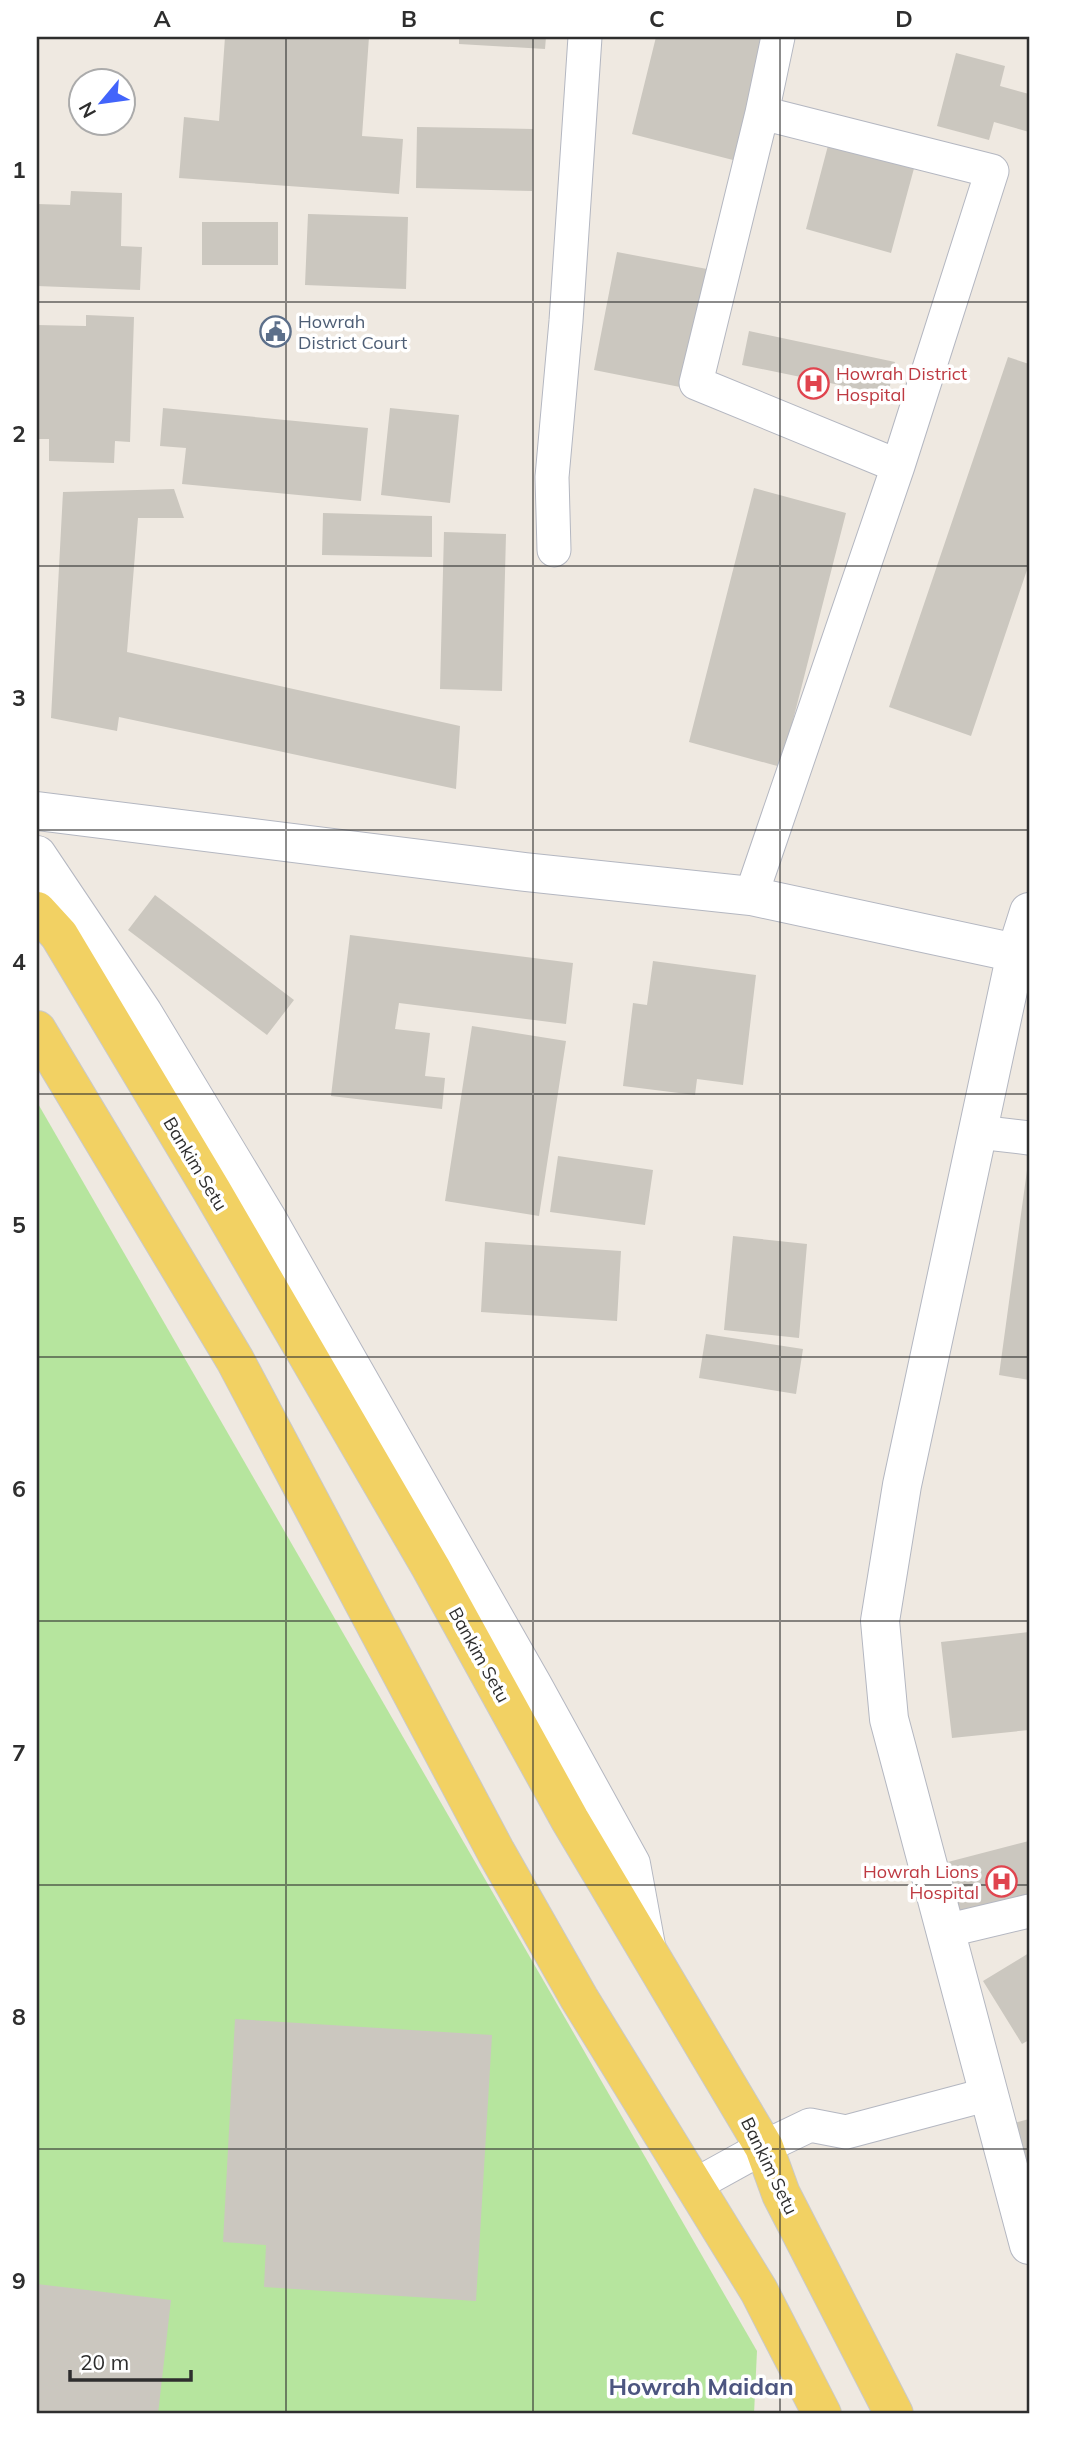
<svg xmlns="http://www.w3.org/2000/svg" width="1066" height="2451" font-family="Mulish,sans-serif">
<rect width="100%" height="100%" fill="#efe9e1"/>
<path fill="#b6e59e" d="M 37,1102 L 757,2351 L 754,2414 L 37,2414 Z"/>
<path fill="#cbc7bf" d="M 225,37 L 369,37 L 362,136 L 403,139 L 399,194 L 179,178 L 184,117 L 219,121 Z
M 459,37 L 546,37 L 545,49 L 459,44 Z
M 656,37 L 764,37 L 733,160 L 632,134 Z
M 956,53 L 1005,66 L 1000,86 L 1029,94 L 1029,132 L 994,122 L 989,140 L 937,126 Z
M 417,127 L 533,129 L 532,191 L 416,188 Z
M 830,138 L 916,161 L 891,253 L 806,229 Z
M 71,191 L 122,193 L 121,246 L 142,247 L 140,290 L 37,286 L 37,204 L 70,205 Z
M 308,214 L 408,217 L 406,289 L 305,285 Z
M 202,222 L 278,222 L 278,265 L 202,265 Z
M 617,252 L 707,269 L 685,388 L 594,370 Z
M 86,315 L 134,317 L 130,442 L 115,441 L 114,463 L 49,461 L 49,439 L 37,439 L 37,325 L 86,326 Z
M 749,331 L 895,362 L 888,395 L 742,365 Z
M 1008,357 L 1029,364 L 1029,564 L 971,736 L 889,707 Z
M 163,408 L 368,428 L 361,501 L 182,484 L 186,448 L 160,446 Z
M 390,408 L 459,415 L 450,503 L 381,495 Z
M 754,488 L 846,513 L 781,767 L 689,742 Z
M 174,489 L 184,518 L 138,518 L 127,652 L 460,726 L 456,789 L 119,717 L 117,731 L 51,718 L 63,492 Z
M 323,513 L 432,516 L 432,557 L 322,555 Z
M 444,532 L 506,534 L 502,691 L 440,689 Z
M 155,895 L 294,1000 L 267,1035 L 128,930 Z
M 350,935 L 573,963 L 566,1024 L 399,1003 L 395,1029 L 430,1033 L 425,1076 L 445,1078 L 442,1109 L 331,1096 Z
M 653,961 L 756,975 L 743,1085 L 697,1079 L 695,1095 L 623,1086 L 633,1003 L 647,1005 Z
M 472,1026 L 566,1041 L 539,1216 L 445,1201 Z
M 558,1156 L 653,1170 L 645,1225 L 550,1212 Z
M 1028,1163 L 1029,1164 L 1029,1380 L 999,1375 Z
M 733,1236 L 807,1244 L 799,1338 L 724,1330 Z
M 485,1242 L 621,1251 L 617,1321 L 481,1312 Z
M 706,1334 L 803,1349 L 796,1394 L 699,1378 Z
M 1029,1632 L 1029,1730 L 952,1738 L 941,1642 Z
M 1029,1841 L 1029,1906 L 959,1924 L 944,1863 Z
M 1029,1953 L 1029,2040 L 1022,2044 L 983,1981 Z
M 235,2019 L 492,2035 L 476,2301 L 264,2287 L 266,2245 L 223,2242 Z
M 1029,2119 L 1029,2183 L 1011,2124 Z
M 37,2284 L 171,2300 L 158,2414 L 37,2414 Z"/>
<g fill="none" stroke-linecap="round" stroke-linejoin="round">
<defs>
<path id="minor" d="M 762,113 L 778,37
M 554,550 L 552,477 L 566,321 L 585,37
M 751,896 L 898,466 L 992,171 L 762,113 L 696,383 L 898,466
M 978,1132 L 1029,1138
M 945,1931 L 1029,1911
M 695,2185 L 764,2147 L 810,2125 L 846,2132 L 989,2094"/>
<path id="tertiary" d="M 37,811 L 525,872 L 751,896 L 1016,953
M 37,855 L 143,1013 L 266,1217 L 533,1686 L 631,1864 L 646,1946"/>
<path id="secondary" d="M 1029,912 L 1016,953 L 902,1485 L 880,1621 L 889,1719 L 1029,2245"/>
<path id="primary" d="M 37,911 L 59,935 L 212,1191 L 431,1568 L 570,1820 L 764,2147 L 781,2194 L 894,2414
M 37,1030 L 235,1360 L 496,1852 L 579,1998 L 759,2291 L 822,2414"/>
</defs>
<use href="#minor" stroke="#b4b7c1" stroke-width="35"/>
<use href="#tertiary" stroke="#b4b7c1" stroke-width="40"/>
<use href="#secondary" stroke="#b4b7c1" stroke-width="40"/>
<use href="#primary" stroke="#c9c9c9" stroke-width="40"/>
<use href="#minor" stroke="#fff" stroke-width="33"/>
<use href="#tertiary" stroke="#fff" stroke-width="38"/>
<use href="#secondary" stroke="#fff" stroke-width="38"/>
<use href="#primary" stroke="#f2d163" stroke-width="38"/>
</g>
<path fill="none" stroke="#2e2e2e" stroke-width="2" stroke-opacity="0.55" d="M 286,37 L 286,2414M 533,37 L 533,2414M 780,37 L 780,2414M 37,302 L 1029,302M 37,566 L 1029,566M 37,830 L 1029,830M 37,1094 L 1029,1094M 37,1357 L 1029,1357M 37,1621 L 1029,1621M 37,1885 L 1029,1885M 37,2149 L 1029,2149"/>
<defs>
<symbol id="civic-ring" viewBox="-11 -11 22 22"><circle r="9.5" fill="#fff" stroke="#5c6f8a" stroke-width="1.5"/><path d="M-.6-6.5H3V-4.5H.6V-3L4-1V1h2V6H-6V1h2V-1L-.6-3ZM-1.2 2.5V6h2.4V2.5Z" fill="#5c6f8a"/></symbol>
<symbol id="hospital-ring" viewBox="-11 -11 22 22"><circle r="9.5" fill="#fff" stroke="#e0444e" stroke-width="1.5"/><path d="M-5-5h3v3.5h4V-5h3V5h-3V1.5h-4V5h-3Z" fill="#e0444e"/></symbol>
</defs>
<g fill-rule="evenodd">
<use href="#civic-ring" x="258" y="314" width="35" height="35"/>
<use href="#hospital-ring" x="796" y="366" width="35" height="35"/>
<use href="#hospital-ring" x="984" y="1864" width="35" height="35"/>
</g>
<g text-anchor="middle" stroke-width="7" stroke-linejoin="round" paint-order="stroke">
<g font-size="18" fill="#4e5e75" stroke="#fff" text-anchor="start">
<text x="298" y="328">Howrah<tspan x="298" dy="21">District Court</tspan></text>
</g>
<g font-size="18" fill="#be3a42" stroke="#fff" text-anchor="start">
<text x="836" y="380">Howrah District<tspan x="836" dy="21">Hospital</tspan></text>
<text x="979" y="1878" text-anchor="end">Howrah Lions<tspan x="979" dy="21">Hospital</tspan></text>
</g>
<g font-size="18" fill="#2e2e2e" stroke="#fff">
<text transform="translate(195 1164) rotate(59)" y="6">Bankim Setu</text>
<text transform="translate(479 1655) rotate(61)" y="6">Bankim Setu</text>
<text transform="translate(769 2166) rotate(64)" y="6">Bankim Setu</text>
</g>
<g font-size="24" font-weight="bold" fill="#4d5680" stroke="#fff">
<text x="701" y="2395">Howrah Maidan</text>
</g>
</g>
<rect width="1066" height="2451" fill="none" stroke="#ffffff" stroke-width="77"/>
<g transform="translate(102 102) rotate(241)"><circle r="33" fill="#ffffff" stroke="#ababab" stroke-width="2"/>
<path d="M0-5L12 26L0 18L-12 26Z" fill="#4264fb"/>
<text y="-10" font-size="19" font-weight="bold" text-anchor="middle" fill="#2e2e2e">N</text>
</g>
<path d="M70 2370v10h121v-10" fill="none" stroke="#2e2e2e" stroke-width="3.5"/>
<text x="80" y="2370" font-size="21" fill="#2e2e2e" stroke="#ffffff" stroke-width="5" paint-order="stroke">20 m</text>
<rect x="38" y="38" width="990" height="2374" fill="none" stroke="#2e2e2e" stroke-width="2.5"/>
<g font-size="23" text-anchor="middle" font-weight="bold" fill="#2e2e2e">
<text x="162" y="27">A</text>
<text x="409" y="27">B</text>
<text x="657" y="27">C</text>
<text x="904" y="27">D</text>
<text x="19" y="178">1</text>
<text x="19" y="442">2</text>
<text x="19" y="706">3</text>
<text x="19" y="970">4</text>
<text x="19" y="1233">5</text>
<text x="19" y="1497">6</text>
<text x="19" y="1761">7</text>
<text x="19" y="2025">8</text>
<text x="19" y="2289">9</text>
</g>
</svg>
